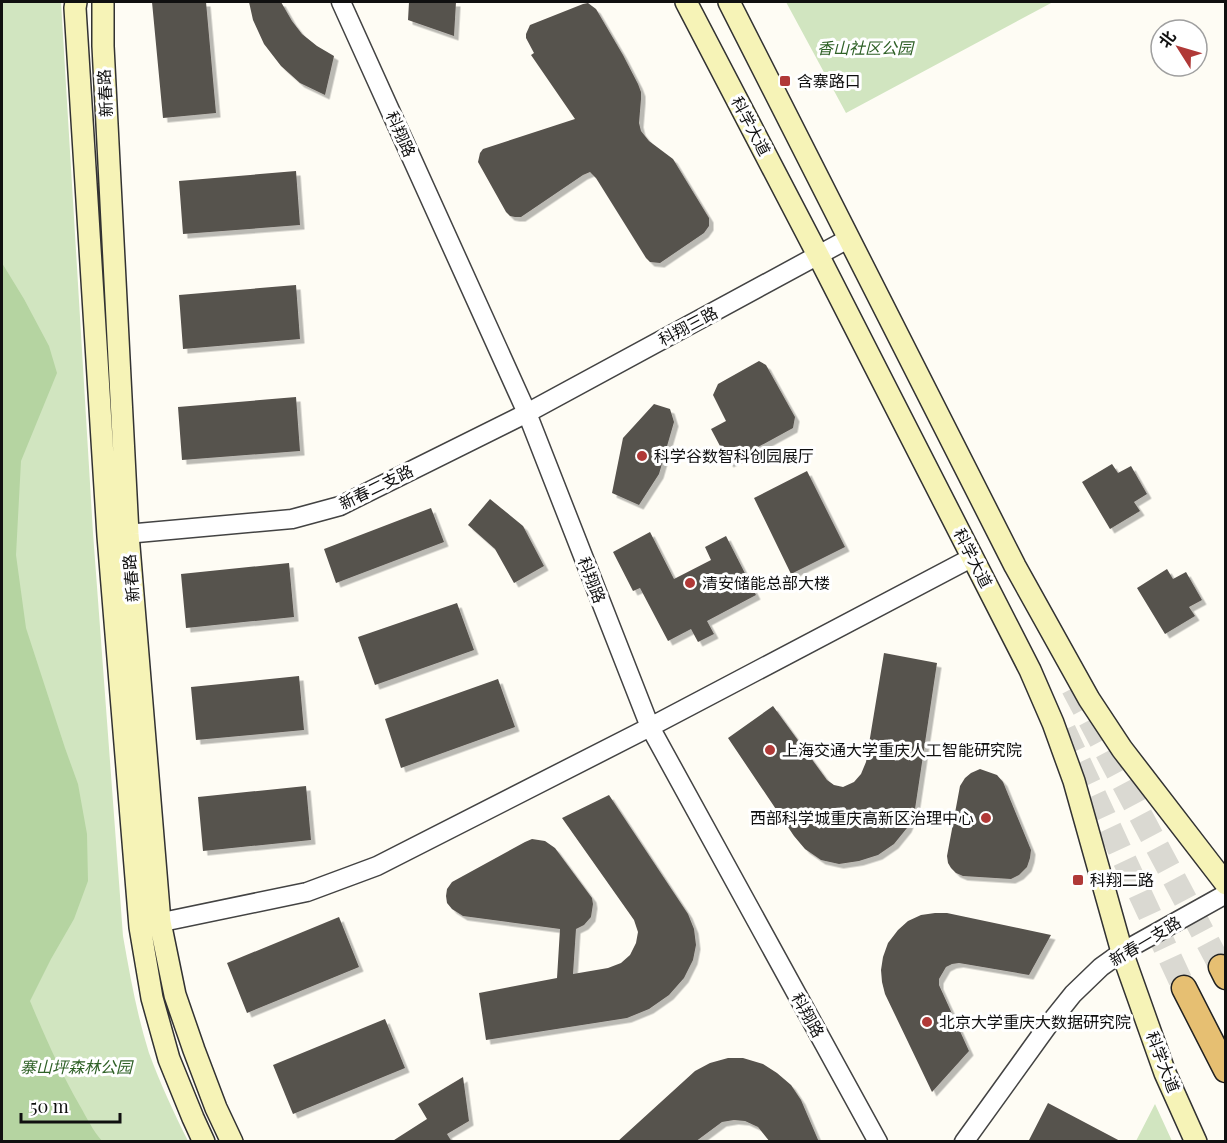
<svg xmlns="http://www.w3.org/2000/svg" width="1227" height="1143" font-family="'Playfair Display','Noto Sans SC',serif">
<defs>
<filter id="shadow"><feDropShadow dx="4.5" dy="4.5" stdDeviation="0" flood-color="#0004"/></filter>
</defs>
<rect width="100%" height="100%" fill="#fefcf4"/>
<path fill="#d1e5c0" d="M 2,2 L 61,2 L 93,533 L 123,936 C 130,976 137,1015 149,1053 C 160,1083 174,1113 188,1141 L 2,1142 Z
M 786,2 L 1053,2 L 846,113 Z
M 1155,1104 L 1172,1141 L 1136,1141 Z"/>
<path fill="#b5d4a1" d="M 2,263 L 24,299 L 49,346 L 57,373 L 21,461 L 16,555 L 26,628 L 65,748 L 78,784 L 87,834 L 88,881 L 74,919 L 51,959 L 30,1001 C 45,1037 61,1073 80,1106 C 87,1118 93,1131 102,1141 L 2,1141 Z"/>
<path fill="#57524d" filter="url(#shadow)" d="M 152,2 L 206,2 L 216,113 L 163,118 Z
M 249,2 L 281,2 L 292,21 L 302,34 L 317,46 L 334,56 L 325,95 L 300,83 L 281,66 L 264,44 L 253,20 Z
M 409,2 L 456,2 L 454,36 L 408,20 Z
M 588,3 L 596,9 L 623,55 L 638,84 L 641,92 L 641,99 L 639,123 L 641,131 L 649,141 L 673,159 L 709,218 L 709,226 L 704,233 L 660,263 L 650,262 L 646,258 L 596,178 L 590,172 L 583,175 L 521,217 L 515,217 L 510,216 L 506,212 L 478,162 L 480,153 L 483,149 L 575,119 L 531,55 L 534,53 L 526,38 L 526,34 L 530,25 L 583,4 Z
M 296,171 L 300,225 L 183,234 L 179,181 Z
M 296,285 L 300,339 L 183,349 L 179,295 Z
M 759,361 L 766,365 L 795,417 L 793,428 L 729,463 L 711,429 L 726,421 L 713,395 L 718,384 Z
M 296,397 L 300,451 L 182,460 L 178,407 Z
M 654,404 L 670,409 L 674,422 L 659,474 L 639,505 L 612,493 L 623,438 Z
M 1112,464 L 1118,473 L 1131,466 L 1147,494 L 1134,502 L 1140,511 L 1110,529 L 1082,482 Z
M 807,471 L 845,547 L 791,574 L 754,498 Z
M 490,499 L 523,526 L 544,566 L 514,583 L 495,549 L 468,525 Z
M 431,508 L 444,542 L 336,583 L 324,549 Z
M 650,532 L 674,579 L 711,560 L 705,547 L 726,536 L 756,595 L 707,621 L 714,634 L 698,642 L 691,629 L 668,641 L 640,588 L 633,591 L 613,552 Z
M 289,563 L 294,617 L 186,628 L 181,574 Z
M 1167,569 L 1173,579 L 1186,572 L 1202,600 L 1189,607 L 1195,616 L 1165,634 L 1137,588 Z
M 457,603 L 474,650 L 375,685 L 358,637 Z
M 884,653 L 937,663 L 915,809 L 907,828 L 894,844 L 878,855 L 859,861 L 839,864 L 821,860 L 805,849 L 794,836 L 728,738 L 773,706 L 827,780 L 834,785 L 843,787 L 854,782 L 861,774 L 866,762 Z
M 299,676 L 304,730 L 196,740 L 191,687 Z
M 498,679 L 515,727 L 401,768 L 385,719 Z
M 980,769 L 997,775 L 1003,782 L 1031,850 L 1030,858 L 1027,867 L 1019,875 L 1011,879 L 963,876 L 956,873 L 951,868 L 948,863 L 947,856 L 960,786 L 965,778 L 971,773 Z
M 306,786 L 311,840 L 203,851 L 198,797 Z
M 609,795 L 688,914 L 694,929 L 696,945 L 693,960 L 684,978 L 669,995 L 649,1009 L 627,1018 L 486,1040 L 479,993 L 557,978 L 560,929 L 463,916 L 452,909 L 447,903 L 446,896 L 447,889 L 452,882 L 525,842 L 532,839 L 545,841 L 555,848 L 592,898 L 593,904 L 591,917 L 584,925 L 576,929 L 573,974 L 608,968 L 621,963 L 630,955 L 636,943 L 638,932 L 634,920 L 562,818 Z
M 935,913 L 947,913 L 1051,935 L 1029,975 L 959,963 L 952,964 L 946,967 L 939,979 L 939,985 L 969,1051 L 932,1092 L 885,994 L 882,982 L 881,970 L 883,957 L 888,943 L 898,930 L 908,921 L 921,915 Z
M 339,917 L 359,967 L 247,1013 L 227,963 Z
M 385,1019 L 405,1068 L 293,1114 L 273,1065 Z
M 728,1058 L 743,1058 L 763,1064 L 777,1073 L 791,1085 L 801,1100 L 819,1142 L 770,1142 L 758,1127 L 745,1121 L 734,1120 L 722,1122 L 695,1142 L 617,1142 L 695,1071 L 710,1063 Z
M 463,1077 L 469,1121 L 447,1134 L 452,1142 L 391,1142 L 427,1119 L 418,1104 Z
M 1048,1103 L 1122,1142 L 1028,1142 Z"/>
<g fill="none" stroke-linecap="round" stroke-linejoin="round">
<path stroke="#dad9d2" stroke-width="24" stroke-dasharray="24 12" stroke-linecap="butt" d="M 1073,688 L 1221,967
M 1064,730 L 1184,988"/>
<defs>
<path id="tertiary" d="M 341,2 L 527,413 L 650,727 L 878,1142
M 115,535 L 292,519 L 340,506 L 527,413 L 848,239
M 148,925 L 307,892 L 377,866 L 650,727 L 973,557
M 964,1142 L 1049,1024 L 1073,994 L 1101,967 L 1122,952 L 1226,894"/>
<path id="secondary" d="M 76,2 L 75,8 L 108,536 L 140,927 L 152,998 L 169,1059 L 193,1118 L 204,1142
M 103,2 L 103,46 L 128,534 L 160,922 L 175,995 L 194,1050 L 216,1108 L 232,1142
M 686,2 L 818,255 L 1030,670 L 1053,723 L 1074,781 L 1122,952 L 1165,1073 L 1196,1142
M 729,2 L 1015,566 L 1089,699 L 1122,749 L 1226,884"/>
<path id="trunk" d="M 1221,967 L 1226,977
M 1184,988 L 1226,1070"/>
</defs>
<use href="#tertiary" stroke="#434343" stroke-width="21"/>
<use href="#secondary" stroke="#323232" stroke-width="24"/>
<use href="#trunk" stroke="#212121" stroke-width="27"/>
<use href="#tertiary" stroke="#fff" stroke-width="18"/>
<use href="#secondary" stroke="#f6f3b7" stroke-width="21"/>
<use href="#trunk" stroke="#e6bf72" stroke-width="24"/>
</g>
<g fill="#b03937" stroke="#fff" stroke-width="2">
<rect x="779" y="75" width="12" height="12" rx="3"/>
<circle cx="642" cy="456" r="6"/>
<circle cx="690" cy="583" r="6"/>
<circle cx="770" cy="750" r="6"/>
<circle cx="986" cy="818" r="6"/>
<rect x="1072" y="874" width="12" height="12" rx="3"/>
<circle cx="927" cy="1022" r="6"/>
</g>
<g text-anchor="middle" stroke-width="6" stroke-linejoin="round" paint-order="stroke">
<g font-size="16" font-style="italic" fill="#2f6127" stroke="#fff">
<text x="865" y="54">香山社区公园</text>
<text x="76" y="1073">寨山坪森林公园</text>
</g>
<g font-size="16" fill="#101010" stroke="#fff" text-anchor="start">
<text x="797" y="87">含寨路口</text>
<text x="654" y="462">科学谷数智科创园展厅</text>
<text x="702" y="589">清安储能总部大楼</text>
<text x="782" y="756">上海交通大学重庆人工智能研究院</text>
<text x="974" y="824" text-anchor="end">西部科学城重庆高新区治理中心</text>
<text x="1090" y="886">科翔二路</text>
<text x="939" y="1028">北京大学重庆大数据研究院</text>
</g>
<g font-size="16" fill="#101010" stroke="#fff">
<text transform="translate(105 93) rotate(-93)" y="6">新春路</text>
<text transform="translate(751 126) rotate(62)" y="6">科学大道</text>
<text transform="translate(401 134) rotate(66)" y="6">科翔路</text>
<text transform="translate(688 326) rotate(-28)" y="6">科翔三路</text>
<text transform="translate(376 487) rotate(-26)" y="6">新春二支路</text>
<text transform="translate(973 558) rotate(63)" y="6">科学大道</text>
<text transform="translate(131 578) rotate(-95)" y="6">新春路</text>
<text transform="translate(592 580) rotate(69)" y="6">科翔路</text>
<text transform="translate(1145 941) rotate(-31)" y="6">新春一支路</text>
<text transform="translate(808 1015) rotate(61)" y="6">科翔路</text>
<text transform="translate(1163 1062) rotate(69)" y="6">科学大道</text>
</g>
</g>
<rect width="1227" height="1143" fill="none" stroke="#101010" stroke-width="6"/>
<g transform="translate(1179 48) rotate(307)"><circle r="28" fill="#ffffff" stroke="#9f9f9f" stroke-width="1.5"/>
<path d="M0-4.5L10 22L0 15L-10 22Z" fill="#b03937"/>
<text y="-9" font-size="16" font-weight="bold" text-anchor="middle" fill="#101010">北</text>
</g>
<path d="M21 1113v9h99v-9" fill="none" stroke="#101010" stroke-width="3"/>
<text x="30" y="1113" font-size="18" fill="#101010" stroke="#ffffff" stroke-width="4.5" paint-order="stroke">50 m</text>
</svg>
